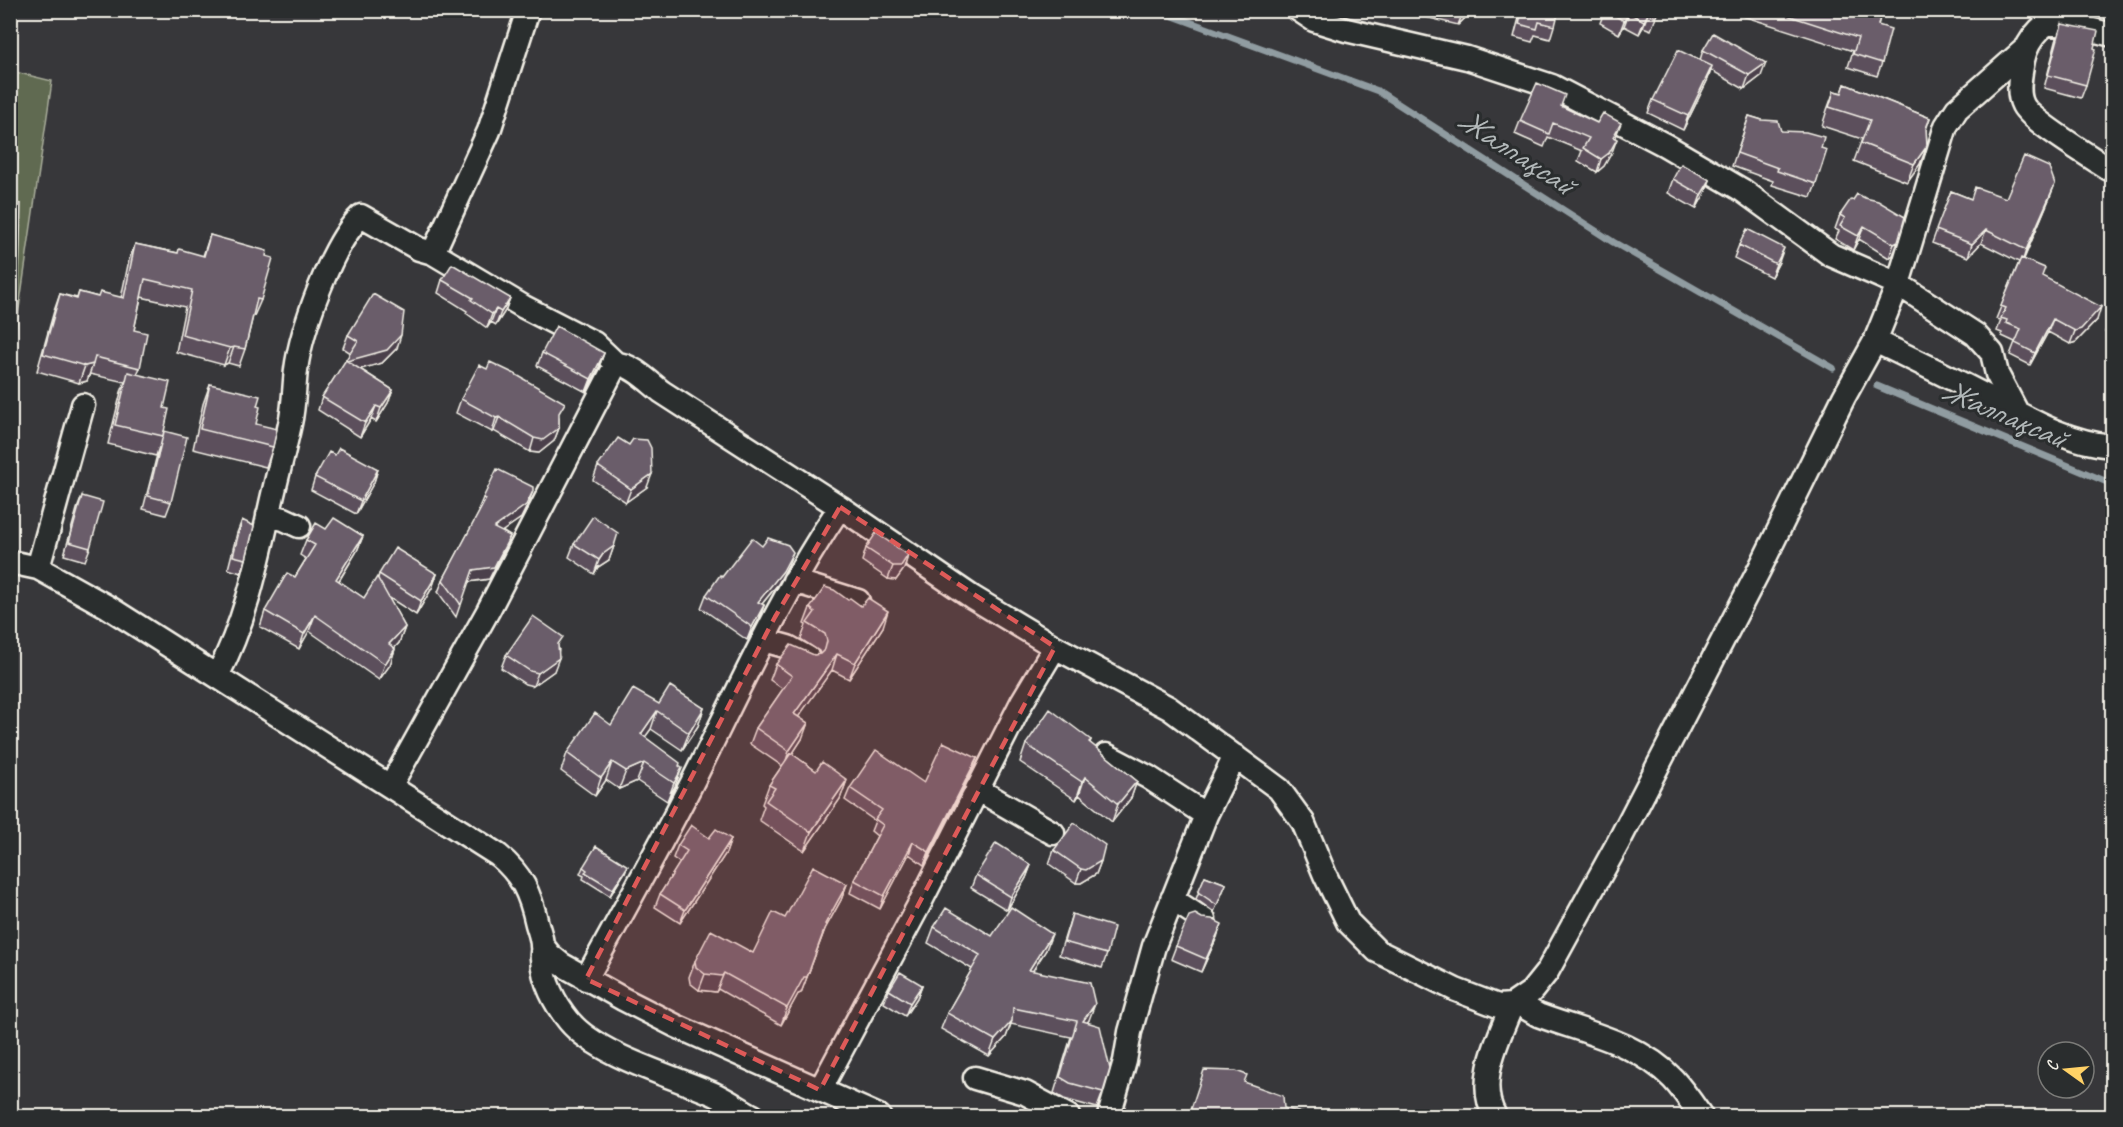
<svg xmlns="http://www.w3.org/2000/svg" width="2123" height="1127" font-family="Caveat,sans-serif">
<rect width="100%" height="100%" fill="#37373a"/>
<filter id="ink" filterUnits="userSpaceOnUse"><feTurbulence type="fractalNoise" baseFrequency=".0167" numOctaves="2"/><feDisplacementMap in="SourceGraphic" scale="12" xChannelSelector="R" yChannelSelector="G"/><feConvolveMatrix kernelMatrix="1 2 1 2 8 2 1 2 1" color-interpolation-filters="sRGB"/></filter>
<g filter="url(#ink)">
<path fill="#606a51" stroke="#aaae9c" stroke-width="1.5" d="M 11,71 L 52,81 L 11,364 Z"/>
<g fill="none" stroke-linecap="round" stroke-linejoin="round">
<path stroke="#909ca1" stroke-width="7" d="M 1157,10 L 1378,91 L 1613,242 L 1833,368
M 1877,386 L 2112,484"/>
<defs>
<path id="minor" d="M 1299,10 L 1314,20 L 1346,30 L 1467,58 L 1552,86 L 1665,145 L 1742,190 L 1831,255 L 1898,284 L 1975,334 L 1992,353 L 1997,374 L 2018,414
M 2068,10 C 2047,21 2028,35 2023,60 C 2021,73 2016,92 2023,105 C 2031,121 2091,157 2109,169
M 2046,23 L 2077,26 L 2112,35
M 433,253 L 489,131 L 528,10
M 1875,341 C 1911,358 1945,375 1980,393 C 2023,415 2063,442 2112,446
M 268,515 L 284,519 L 299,526
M 10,562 L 38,568 L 108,607 L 498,855 C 522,875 530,893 537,924 C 539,931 542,938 542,946 C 543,950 541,955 542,959 C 543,981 555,1004 569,1021 C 597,1055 672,1076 714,1094 C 727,1100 740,1109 753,1116
M 38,568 L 83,405
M 794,581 L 858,601
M 763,640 L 788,647 L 808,658
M 217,676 C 245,623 257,566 270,508 C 276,480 284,452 290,424 C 294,406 294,388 296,370 C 301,330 332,243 361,216 L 419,249 L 433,253 L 524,307 L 594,343 L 616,364 C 632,364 649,382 662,392 L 840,507 L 972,597 L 1055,647 L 1169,708 L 1279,789 L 1303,822 L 1325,875 L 1348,922 L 1377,951 L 1456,990 L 1498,1006 L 1512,1005 L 1531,992 L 1547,972 L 1618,843 L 1759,570 L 1844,397 L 1875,341 L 1898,284 L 1946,126 L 1957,109 L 2025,49
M 1106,755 L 1148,777 L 1206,815
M 391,785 L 488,611 L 616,364
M 977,789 L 1053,833
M 1172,899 L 1204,920
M 542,945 L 550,955 L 561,964 L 623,999 L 676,1026 L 879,1116
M 586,979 C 624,910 663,841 698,771 C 743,681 784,590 840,507
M 1524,998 L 1526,1008 L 1538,1015 C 1583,1032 1638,1042 1673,1079 C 1684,1091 1692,1103 1701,1116
M 975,1078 L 1025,1093 L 1068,1116
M 820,1090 L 919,905 L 1022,702 L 1055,647
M 1109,1116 L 1125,1061 L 1130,1032 L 1154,946 L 1206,815 L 1235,756
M 1495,1116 C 1475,1082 1499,1038 1512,1005"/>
</defs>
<use href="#minor" stroke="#f4f1e8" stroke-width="27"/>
<use href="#minor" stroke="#2a2d2e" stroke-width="22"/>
</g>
<path fill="#5c505c" stroke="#f4f1e8" stroke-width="1.5" d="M 1422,10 L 1468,10 L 1466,17 L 1458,25 L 1421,16 Z
M 1521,10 L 1559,10 L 1550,39 L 1535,35 L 1532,42 L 1514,37 Z
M 1589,10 L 1659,10 L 1651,30 L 1643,27 L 1639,34 L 1624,26 L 1619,34 L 1600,23 L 1603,15 Z
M 1721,10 L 1882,10 L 1878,25 L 1882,63 L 1877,76 L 1848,67 L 1853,51 L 1749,18 Z
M 2062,24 L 2086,85 L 2081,98 L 2044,88 L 2057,38 Z
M 1703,50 L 1761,76 L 1744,89 L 1711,70 L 1708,79 L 1683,130 L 1648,113 L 1653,100 L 1700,60 Z
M 1845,84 L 1930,118 L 1926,130 L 1927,146 L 1920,164 L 1907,182 L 1854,161 L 1862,139 L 1822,126 L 1827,110 L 1834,91 L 1842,93 Z
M 1561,106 L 1615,138 L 1612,152 L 1604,166 L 1597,172 L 1578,161 L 1582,151 L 1548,137 L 1544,147 L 1515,134 L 1520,121 Z
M 1749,116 L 1762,120 L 1781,131 L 1821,148 L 1816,184 L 1811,197 L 1772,185 L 1773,181 L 1732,166 Z
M 1673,179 L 1710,180 L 1705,193 L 1696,209 L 1668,193 Z
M 1951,191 L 1971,199 L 2050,197 L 2024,259 L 2042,277 L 2097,320 L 2076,342 L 2070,344 L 2048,332 L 2030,365 L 2010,355 L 2015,342 L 2002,336 L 2002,333 L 1997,331 L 2001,320 L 1996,319 L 2019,262 L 1981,243 L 1968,257 L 1932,243 Z
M 1865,198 L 1905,217 L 1893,255 L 1889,258 L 1859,239 L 1853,250 L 1835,239 L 1839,231 L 1835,229 L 1840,215 L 1853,200 Z
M 210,235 L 266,256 L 261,300 L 254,316 L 253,316 L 245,349 L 239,366 L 228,363 L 224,365 L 176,352 L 185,307 L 141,297 L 134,330 L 140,368 L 137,374 L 164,408 L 163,433 L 171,502 L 166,515 L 143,509 L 159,447 L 156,456 L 108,444 L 121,392 L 125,382 L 90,374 L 87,381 L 79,383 L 37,371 L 54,311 L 60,294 L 77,298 L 79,292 L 98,297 L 121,298 L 129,260 L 135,244 L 178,253 L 203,256 Z
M 1739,245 L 1779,262 L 1771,277 L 1734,258 Z
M 442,280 L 510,298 L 505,311 L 496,325 L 491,322 L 487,328 L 466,313 L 467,311 L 438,293 Z
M 2112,313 L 2112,335 L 2105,332 Z
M 348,335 L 397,348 L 382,363 L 360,369 L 393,390 L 388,403 L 376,422 L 371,419 L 360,437 L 318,410 L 322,397 L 351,353 L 343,348 Z
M 542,353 L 604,353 L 599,367 L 586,392 L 537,366 Z
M 210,384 L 257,406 L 256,424 L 273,447 L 266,467 L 193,449 L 203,404 Z
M 461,399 L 559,418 L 559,428 L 554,441 L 539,453 L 530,452 L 494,431 L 492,432 L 456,413 Z
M 335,455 L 378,469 L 374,482 L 356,514 L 311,490 L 315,477 Z
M 598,466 L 647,487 L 626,502 L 593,480 Z
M 82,496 L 90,548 L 85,561 L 64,555 L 77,509 Z
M 483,498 L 528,504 L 521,518 L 502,531 L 510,536 L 505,548 L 489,579 L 468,582 L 456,617 L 438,592 L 443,580 L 480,511 L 478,510 Z
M 242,520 L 246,559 L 241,573 L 228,569 L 237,533 Z
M 326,529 L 363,536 L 357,551 L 339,581 L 364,598 L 378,578 L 379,574 L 437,574 L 432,588 L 416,615 L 388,597 L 405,627 L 399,643 L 394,648 L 395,649 L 390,665 L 379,680 L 309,631 L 299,649 L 260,627 L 265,611 L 295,577 L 306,559 L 300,555 L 306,540 Z
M 574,544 L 614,546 L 609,560 L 598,567 L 594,574 L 569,557 Z
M 866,548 L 908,555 L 904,569 L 896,580 L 888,579 L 862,561 Z
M 788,565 L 778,584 L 762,604 L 764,605 L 759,619 L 747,640 L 701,608 L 706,595 Z
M 810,608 L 883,627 L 849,679 L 832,670 L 798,716 L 802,739 L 792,754 L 816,771 L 847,780 L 840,799 L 804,851 L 759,820 L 764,806 L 762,804 L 769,785 L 782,766 L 750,744 L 756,728 L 783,689 L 770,680 L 776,664 L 820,654 L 819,651 L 801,639 L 806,625 L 804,624 Z
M 559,649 L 554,671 L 533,686 L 525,684 L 501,668 L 506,655 Z
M 659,704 L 704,708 L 698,726 L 682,750 L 651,729 L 645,737 L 679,766 L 675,786 L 667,801 L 637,781 L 619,789 L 606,780 L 595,796 L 561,771 L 567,753 L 611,725 Z
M 1091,740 L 1090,743 L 1137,781 L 1131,798 L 1112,822 L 1079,795 L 1076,800 L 1020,762 L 1026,744 Z
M 977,758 L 972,770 L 924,865 L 909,854 L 880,909 L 850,893 L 854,880 L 877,836 L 871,831 L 875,821 L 845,800 L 850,788 L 924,783 Z
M 709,838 L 731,839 L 726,853 L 680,923 L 655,907 L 660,894 L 680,863 L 673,858 L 678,845 Z
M 1054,850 L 1101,861 L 1096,874 L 1081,883 L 1076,883 L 1049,864 Z
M 1031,865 L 1026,878 L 1007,910 L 971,888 L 976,875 Z
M 583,867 L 625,872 L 610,896 L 583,879 L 584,876 L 580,874 Z
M 1205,876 L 1226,884 L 1214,912 L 1196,899 Z
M 847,884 L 841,900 L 825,929 L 801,993 L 798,994 L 781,1025 L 718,989 L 716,992 L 699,990 L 690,983 L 689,977 L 695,961 L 753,953 L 785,918 Z
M 1072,914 L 1107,954 L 1102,968 L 1059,955 Z
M 934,927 L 992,936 L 1046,950 L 1032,971 L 1089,1020 L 1087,1022 L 1103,1092 L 1097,1108 L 1064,1099 L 1054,1093 L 1071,1037 L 1011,1024 L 1006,1037 L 989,1056 L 941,1029 L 947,1013 L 972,969 L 928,943 Z
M 1217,937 L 1201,972 L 1171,959 L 1176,946 Z
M 922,985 L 917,998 L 905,1016 L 884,1003 L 889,990 Z"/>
<path fill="#4b414b" stroke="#f4f1e8" stroke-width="1.5" d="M 1464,10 L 1468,10 L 1466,17 L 1458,25 Z
M 1629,13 L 1624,26 L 1619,34 L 1624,21 Z
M 1648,14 L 1643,27 L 1639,34 L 1644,21 Z
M 1766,63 L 1761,76 L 1744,89 L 1749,75 Z
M 1712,66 L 1708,79 L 1683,130 L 1688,116 Z
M 1621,123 L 1616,136 L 1608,150 L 1613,137 Z
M 1617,139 L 1612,152 L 1604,166 L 1597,172 L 1601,159 Z
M 1927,146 L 1920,164 L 1907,182 L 1914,164 Z
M 1710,180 L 1705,193 L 1696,209 L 1701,195 Z
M 2055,184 L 2050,197 L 2022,263 L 2026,250 Z
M 1864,226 L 1859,239 L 1853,250 L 1858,236 Z
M 1986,230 L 1981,243 L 1968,257 L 1972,244 Z
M 1898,242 L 1893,255 L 1889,258 L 1894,244 Z
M 1784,248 L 1779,262 L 1771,277 L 1776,264 Z
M 510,298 L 505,311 L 496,325 L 501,312 Z
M 2101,307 L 2097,320 L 2076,342 L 2070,344 L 2075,331 Z
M 496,309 L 491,322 L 487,328 L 492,314 Z
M 10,313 L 18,313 L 11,333 L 10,333 Z
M 2053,319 L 2048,332 L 2030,365 L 2035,353 Z
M 401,335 L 397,348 L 382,363 L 343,374 L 347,361 Z
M 234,347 L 228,363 L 224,365 L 230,348 Z
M 604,353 L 599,367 L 586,392 L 591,379 Z
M 93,364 L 87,381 L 79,383 L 85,366 Z
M 393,390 L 388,403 L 376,422 L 381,408 Z
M 376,406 L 371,419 L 360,437 L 365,423 Z
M 499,417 L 494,431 L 492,432 L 496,418 Z
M 559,428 L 554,441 L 539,453 L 530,452 L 534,438 Z
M 378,469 L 374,482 L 356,514 L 361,501 Z
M 652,474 L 647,487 L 626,502 L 631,489 Z
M 533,491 L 528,504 L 521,518 L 490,540 L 494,528 Z
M 363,536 L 357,551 L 330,595 L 336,579 Z
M 510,536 L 505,548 L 489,579 L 468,582 L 473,570 Z
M 614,546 L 609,560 L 598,567 L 594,574 L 599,560 L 603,554 Z
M 793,552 L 788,565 L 778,584 L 753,615 L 758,602 Z
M 908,555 L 904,569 L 896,580 L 888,579 L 893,566 Z
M 437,574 L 432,588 L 416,615 L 421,601 Z
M 764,605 L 759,619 L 747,640 L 752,627 Z
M 888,611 L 883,627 L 849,679 L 855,663 Z
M 315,615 L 309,631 L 299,649 L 304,634 Z
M 405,627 L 399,643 L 383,660 L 389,644 Z
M 395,649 L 390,665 L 379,680 L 385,664 Z
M 837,654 L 832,670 L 789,730 L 794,714 Z
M 559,658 L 554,671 L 533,686 L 538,673 Z
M 704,708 L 698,726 L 682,750 L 689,733 Z
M 657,711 L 651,729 L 635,751 L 641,734 Z
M 808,723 L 802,739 L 784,767 L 789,751 Z
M 977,758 L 972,770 L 924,865 L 929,852 Z
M 612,762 L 606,780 L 595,796 L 601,778 Z
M 644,763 L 637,781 L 619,789 L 626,771 Z
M 682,768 L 675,786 L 667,801 L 674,783 Z
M 1085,777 L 1079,795 L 1076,800 L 1082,782 Z
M 847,780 L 840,799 L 804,851 L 811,832 Z
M 1137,781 L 1131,798 L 1112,822 L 1118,804 Z
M 731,839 L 726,853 L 680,923 L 685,910 Z
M 913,842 L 909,854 L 880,909 L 884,896 Z
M 1101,861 L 1096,874 L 1081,883 L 1076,883 L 1081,869 Z
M 1031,865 L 1026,878 L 1007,910 L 1011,897 Z
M 628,866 L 625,872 L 610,896 L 613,889 Z
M 847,884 L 841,900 L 825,929 L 801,993 L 798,994 L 781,1025 L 787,1008 L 825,924 Z
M 1222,924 L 1217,937 L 1201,972 L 1206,959 Z
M 1052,934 L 1046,950 L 1023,986 L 1029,970 Z
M 724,973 L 716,992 L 699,990 L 705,974 Z
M 922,985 L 917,998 L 905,1016 L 910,1003 Z
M 1095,1004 L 1089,1020 L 1077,1037 L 1083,1021 Z
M 1012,1021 L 1006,1037 L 989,1056 L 995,1040 Z"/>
<path fill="#6b5d6b" stroke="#f4f1e8" stroke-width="1.5" d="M 1522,10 L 1559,10 L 1555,26 L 1539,22 L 1537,29 L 1519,24 Z
M 1605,10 L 1658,10 L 1656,17 L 1648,14 L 1644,21 L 1629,13 L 1624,21 Z
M 1771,10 L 1882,10 L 1878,25 L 1891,29 L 1882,63 L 1853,54 L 1858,38 Z
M 2062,24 L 2098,31 L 2094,48 L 2096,49 L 2086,85 L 2048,75 Z
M 1713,33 L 1766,63 L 1749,75 L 1703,50 Z
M 1678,50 L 1712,66 L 1688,116 L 1653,100 Z
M 1537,83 L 1565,95 L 1561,106 L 1597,123 L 1603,113 L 1621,123 L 1613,137 L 1617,139 L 1609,153 L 1601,159 L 1583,148 L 1589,138 L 1553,123 L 1549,134 L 1520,121 Z
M 1845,84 L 1930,118 L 1926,128 L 1927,146 L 1914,164 L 1861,143 L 1870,120 L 1829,107 L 1834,91 L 1842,93 Z
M 1749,116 L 1762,120 L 1778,121 L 1781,131 L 1806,132 L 1824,137 L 1821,148 L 1827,150 L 1816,184 L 1777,171 L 1778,168 L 1737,153 Z
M 2024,156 L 2049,167 L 2055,184 L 2026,250 L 1986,230 L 1972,244 L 1936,230 L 1951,191 L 1971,199 L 1975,187 L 2006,198 Z
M 1681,164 L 1710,180 L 1701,195 L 1673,179 Z
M 1857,194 L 1865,198 L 1878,201 L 1905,217 L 1898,242 L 1894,244 L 1864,226 L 1858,236 L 1840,226 L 1845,218 L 1840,215 L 1851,199 L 1853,200 Z
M 10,203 L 21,204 L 18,313 L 10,313 Z
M 1747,229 L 1784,248 L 1776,264 L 1739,245 Z
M 210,235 L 267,251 L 266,256 L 273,258 L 261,300 L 257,299 L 245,349 L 234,347 L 230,348 L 182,335 L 192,290 L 145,279 L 134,330 L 147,333 L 140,368 L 95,357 L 93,364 L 85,366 L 43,354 L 60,294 L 77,299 L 79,292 L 98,297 L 100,292 L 124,298 L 135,244 L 178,253 L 179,249 L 204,256 Z
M 2021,258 L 2045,268 L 2042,276 L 2101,307 L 2081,329 L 2075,331 L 2053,319 L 2035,353 L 2015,343 L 2021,329 L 2006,323 L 2007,320 L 2001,318 L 2006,308 L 2001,306 Z
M 452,264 L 510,298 L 501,312 L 496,309 L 492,314 L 471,300 L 473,298 L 442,280 Z
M 373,294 L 404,312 L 401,335 L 387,350 L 347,361 L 393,390 L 381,408 L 376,406 L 365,423 L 322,397 L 358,341 L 348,335 Z
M 556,326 L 604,353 L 591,379 L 542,353 Z
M 490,362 L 515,374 L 565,403 L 559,413 L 559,428 L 543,440 L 534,438 L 499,417 L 496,418 L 461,399 L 479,365 L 487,369 Z
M 128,372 L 170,382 L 164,408 L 169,409 L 163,436 L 115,425 Z
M 210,384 L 260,396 L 257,406 L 260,407 L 256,424 L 277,429 L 273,447 L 200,429 Z
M 164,431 L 187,437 L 171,502 L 148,496 Z
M 618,438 L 629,445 L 633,439 L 647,440 L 651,448 L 652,474 L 631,489 L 598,466 Z
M 339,448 L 378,469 L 361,501 L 315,477 L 329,452 L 335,455 Z
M 497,469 L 533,487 L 533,491 L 526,505 L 494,528 L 510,536 L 494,567 L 473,570 L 461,605 L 443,580 L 486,499 L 483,498 Z
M 82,496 L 103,502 L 90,548 L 69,542 Z
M 593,516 L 618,533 L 614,546 L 603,554 L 599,560 L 574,544 Z
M 334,518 L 363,536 L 336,579 L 364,598 L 377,577 L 405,627 L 389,644 L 395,649 L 385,664 L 315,615 L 304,634 L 265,611 L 287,573 L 295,577 L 315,545 L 306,540 L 316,523 L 326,529 Z
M 242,520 L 254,526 L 246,559 L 233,556 Z
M 876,533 L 908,555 L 901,566 L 893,566 L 866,548 Z
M 752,538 L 762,546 L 768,538 L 788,545 L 793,552 L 783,571 L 758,602 L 764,605 L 752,627 L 706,595 L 720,575 L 722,577 Z
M 395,548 L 437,574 L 421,601 L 379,574 Z
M 825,587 L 834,590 L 848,600 L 850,598 L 861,606 L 868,598 L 888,611 L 855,663 L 837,654 L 794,714 L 808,723 L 789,751 L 756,728 L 792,676 L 776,664 L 791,645 L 814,655 L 820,654 L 825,649 L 827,641 L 825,634 L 807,623 L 815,612 L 810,608 Z
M 533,616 L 563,637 L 558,644 L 559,658 L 538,673 L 530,671 L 506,655 Z
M 670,686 L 704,708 L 689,733 L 657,711 L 641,734 L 680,763 L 679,766 L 682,768 L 674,783 L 644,763 L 626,771 L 612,762 L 601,778 L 567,753 L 595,713 L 611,725 L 633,689 L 659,704 Z
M 1050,709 L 1091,740 L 1089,742 L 1137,781 L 1118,804 L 1085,777 L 1082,782 L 1026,744 Z
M 943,742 L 977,758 L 929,852 L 913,842 L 884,896 L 854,880 L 883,825 L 875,819 L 882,810 L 850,788 L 876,750 L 924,783 Z
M 791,753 L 816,771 L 822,762 L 847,780 L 811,832 L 766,801 L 775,788 L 769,785 Z
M 1074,823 L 1105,845 L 1101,861 L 1086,870 L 1081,869 L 1054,850 Z
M 691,825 L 709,838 L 716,829 L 731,839 L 685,910 L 660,894 L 687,851 L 678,845 Z
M 996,843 L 1031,865 L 1011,897 L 976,875 Z
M 596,846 L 628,866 L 613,889 L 585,872 L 587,870 L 583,867 Z
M 813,866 L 847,884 L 825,924 L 826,925 L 807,977 L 804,977 L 787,1008 L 724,973 L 722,976 L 705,974 L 696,967 L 695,961 L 711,930 L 753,953 L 773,912 L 785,918 Z
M 1205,876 L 1226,884 L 1217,905 L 1198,892 Z
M 1011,907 L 1052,934 L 1029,970 L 1090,983 L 1095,1004 L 1083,1021 L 1100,1026 L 1110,1069 L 1103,1092 L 1070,1083 L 1060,1077 L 1077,1021 L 1013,1008 L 1012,1021 L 995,1040 L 947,1013 L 980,955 L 934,927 L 946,908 L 992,936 Z
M 1072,914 L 1114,927 L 1107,954 L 1064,942 Z
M 1195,914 L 1202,918 L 1212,919 L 1222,924 L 1206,959 L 1176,946 L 1189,916 Z
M 900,972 L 922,985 L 910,1003 L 889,990 Z
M 1204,1070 L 1236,1071 L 1247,1075 L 1244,1082 L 1283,1096 L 1284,1108 L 1312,1116 L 1191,1116 L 1192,1113 L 1190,1112 Z"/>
</g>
<path fill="#de5a58" fill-opacity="0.2" stroke="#de5a58" stroke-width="4.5" stroke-dasharray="12 8" stroke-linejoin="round" d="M 840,507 L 1055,647 L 820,1090 L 586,979 L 775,617 Z"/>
<g text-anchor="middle" stroke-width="6" stroke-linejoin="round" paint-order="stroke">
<g font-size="32" font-style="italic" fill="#b2b8b9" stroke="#2a2d2e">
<text transform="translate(1516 151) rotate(33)" y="11">Жалпақсай</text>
<text transform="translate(2004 413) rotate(23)" y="11">Жалпақсай</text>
</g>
</g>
<rect width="2123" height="1127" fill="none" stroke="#2a2d2e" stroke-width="36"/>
<rect x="18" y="18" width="2087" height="1091" fill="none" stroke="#f4f1e8" stroke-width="2" filter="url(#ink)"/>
<g transform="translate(2066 1070) rotate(285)"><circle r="28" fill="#2a2d2e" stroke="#7b7b78" stroke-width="1.5"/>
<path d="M0-4.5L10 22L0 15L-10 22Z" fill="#ffd166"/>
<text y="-9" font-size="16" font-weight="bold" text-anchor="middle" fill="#f4f1e8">С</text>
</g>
</svg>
